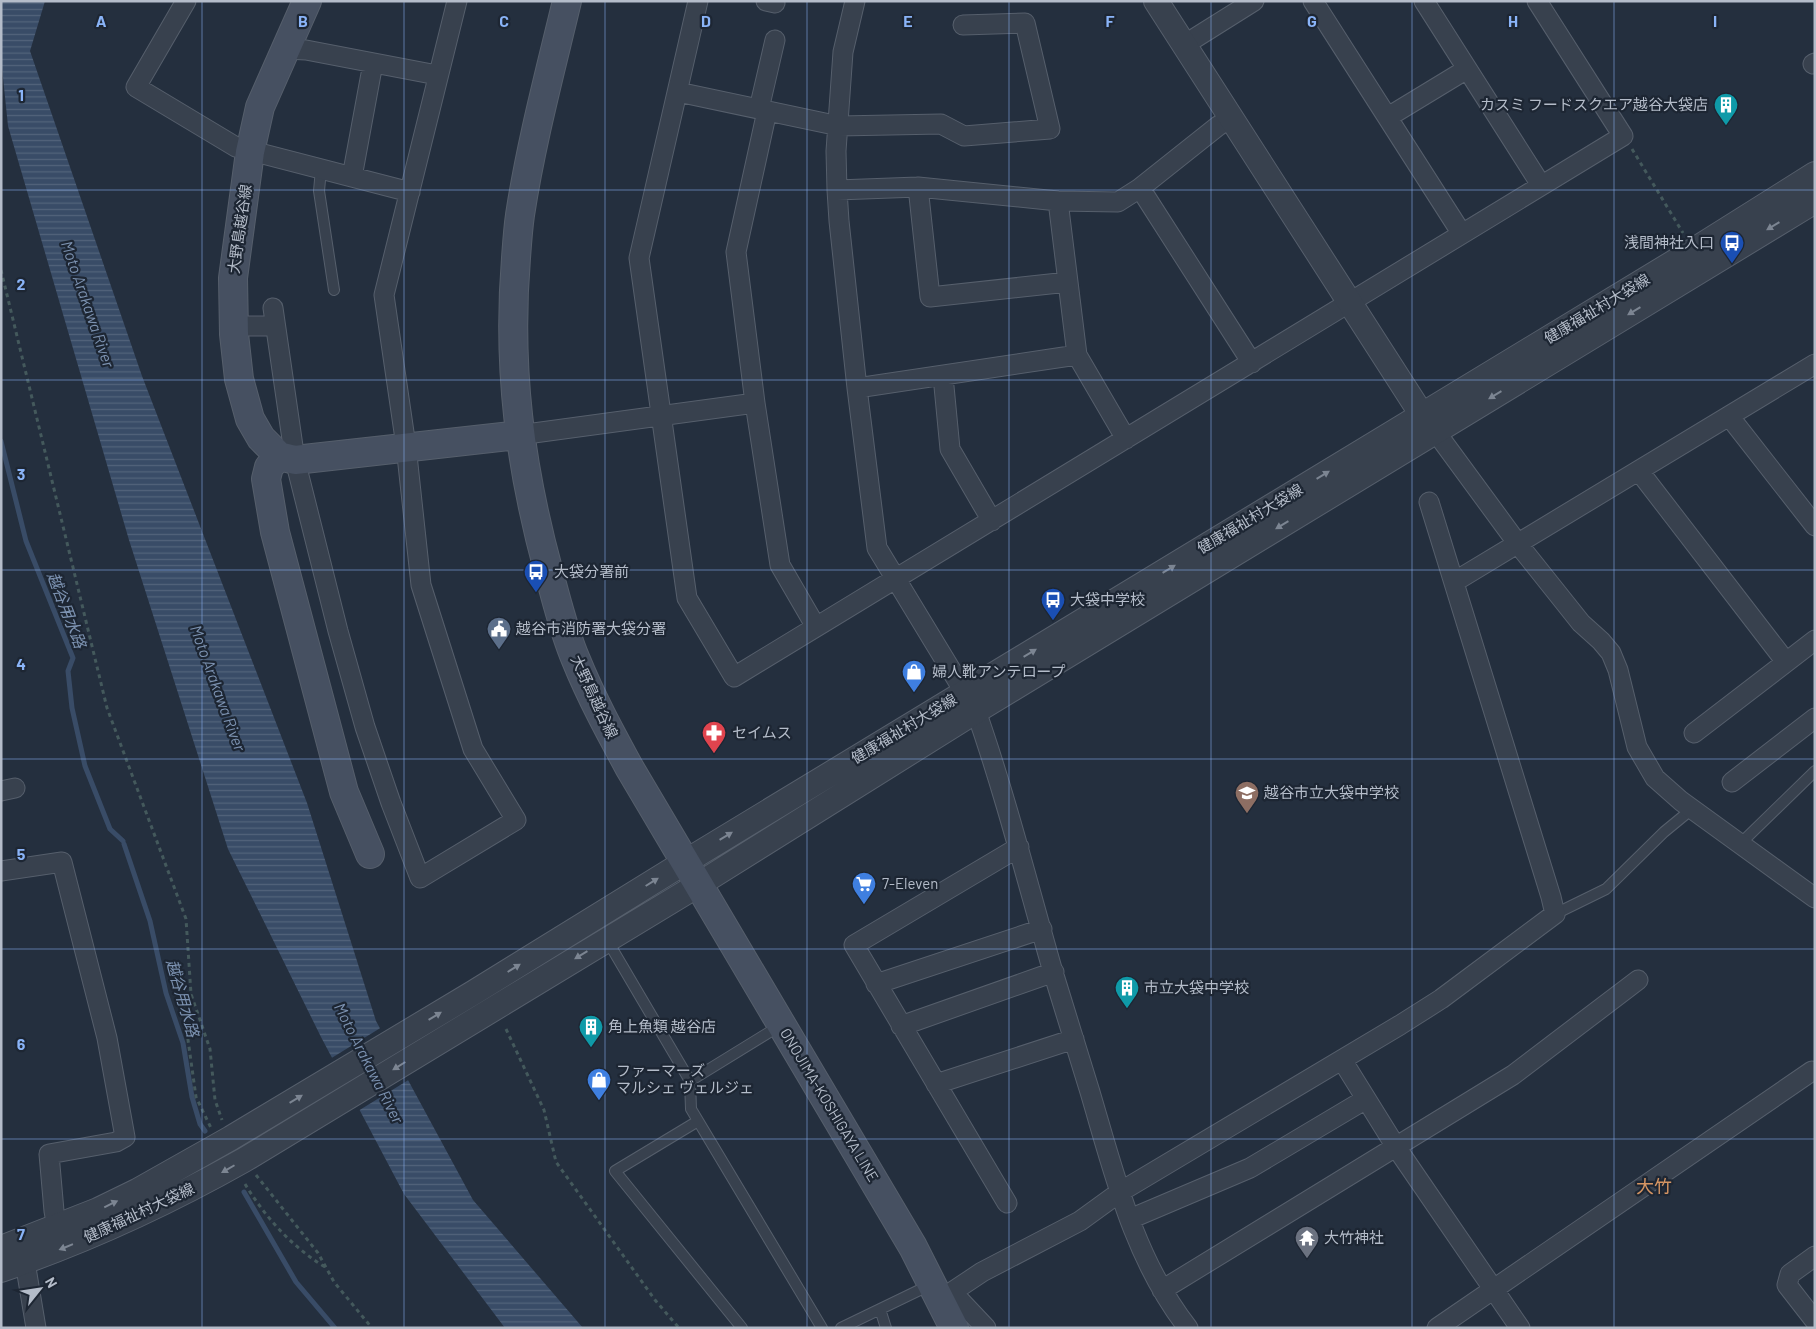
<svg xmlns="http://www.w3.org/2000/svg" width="1816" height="1329" font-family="Barlow,'Noto Sans JP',sans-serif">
<defs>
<pattern id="water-rules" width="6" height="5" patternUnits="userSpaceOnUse" patternTransform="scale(1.25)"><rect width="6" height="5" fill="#394c67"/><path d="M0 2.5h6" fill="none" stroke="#53647b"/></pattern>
</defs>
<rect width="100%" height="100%" fill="#242f3e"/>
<path fill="url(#water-rules)" d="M 1,1 L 45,1 L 30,51 L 142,376 L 307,803 L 376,1021 L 473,1200 L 583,1328 L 505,1328 L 404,1194 L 321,1037 L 228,849 L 129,540 L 8,126 L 1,58 Z"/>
<path fill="#242f3e" d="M 382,1027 L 410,1079 L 358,1111 L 330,1059 Z"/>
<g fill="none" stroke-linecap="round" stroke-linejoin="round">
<path stroke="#394c67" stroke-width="5" d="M 1,441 L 26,541 L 73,658 L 68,671 L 72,708 L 85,766 L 110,829 L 123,841
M 124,844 L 150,921 L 166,993 L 183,1043 L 192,1097 L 200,1124 L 205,1131
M 244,1192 L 296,1282 L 335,1328"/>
<defs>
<path id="service" d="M 321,169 L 319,191 L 334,290
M 1740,844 L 1815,771
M 1555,914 L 1606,889 L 1664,832 L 1692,809
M 607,940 L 690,1081 L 691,1109 L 822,1328
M 690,1081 L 781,1025
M 698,1121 L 615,1171 L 742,1328
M 880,1309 L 886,1328
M 841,1328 L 932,1284"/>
<path id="minor" d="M 186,1 L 136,87 L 236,147 L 410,192
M 698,1 L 639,258 L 687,598 L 734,677 L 1623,136 L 1537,1
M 766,1 L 775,3
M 855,1 L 843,52 L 836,151 L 837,190 L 839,221 L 857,388 L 877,548 L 965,693
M 1313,1 L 1462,234
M 1424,1 L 1541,185
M 1184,45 L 1254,1
M 285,49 L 306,50 L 437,75
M 1813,64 L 1815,63
M 678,92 L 839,126 L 941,124 L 964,136 L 1050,129 L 1025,23 L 963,25
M 759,109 L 775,40
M 767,111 L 736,252 L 755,403 L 780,565 L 816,627
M 1388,117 L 1467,69
M 1231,118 L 1218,126 L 1140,188 L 1252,363
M 352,177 L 373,63
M 918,187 L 930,297 L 1068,282
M 837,190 L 918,187 L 1058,201 L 1118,202 L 1140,188
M 1058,201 L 1077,355 L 1126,439
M 273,308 L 295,460 L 338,631 L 365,727 L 391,803 L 420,878 L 516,820 L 473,749 L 421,585 L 406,446 L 384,295 L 457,1
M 234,326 L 275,326
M 943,376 L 950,449 L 992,521
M 857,388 L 1077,355
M 1729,416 L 1815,526
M 1427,420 L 1518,544 L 1581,623 L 1601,641 L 1611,653 L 1618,670 L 1637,747 L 1655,778 L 1681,801 L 1815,898
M 519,435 L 755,403
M 1639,471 L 1786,662
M 1454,582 L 1815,364
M 976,711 C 1006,797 1028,885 1053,972 C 1065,1012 1078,1052 1090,1092 C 1114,1173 1134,1259 1188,1328
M 1694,733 L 1815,640
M 1732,782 L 1815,718
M 1,791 L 15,788
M 1,871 L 62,862 L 107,1038 L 125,1137 L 116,1142 L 49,1154 L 54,1211 L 57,1227
M 876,984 L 1042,929
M 901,1026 L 1054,972
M 1342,1060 L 1396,1147 L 1520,1328
M 936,1084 L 1074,1039
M 1007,1203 L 854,945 L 1019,847
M 1130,1219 L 1250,1168 L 1366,1099
M 1815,1256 L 1790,1274 L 1787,1285 L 1815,1321
M 25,1262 L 36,1328
M 1162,1290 L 1513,1075 L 1638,980
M 952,1292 L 982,1272 L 1080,1221 L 1120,1192 L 1400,1025 L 1441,999 L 1555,914 L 1551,897 L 1429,502
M 942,1299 L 952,1292 L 986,1328
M 1437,1328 L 1812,1071"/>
<path id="tertiary" d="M 1156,1 L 1422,415
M 1,1248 L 98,1210 L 137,1191 L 231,1138 L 473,993 L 685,862 L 1694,250 L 1815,174
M 1,1270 C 86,1241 166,1204 244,1160 L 698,885 L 976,711 L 1815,201"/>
<path id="secondary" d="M 307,1 L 260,107 L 250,152 L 233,278 L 234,334 L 239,379 L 250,419 L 261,438 L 279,456 L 295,460 L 519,435
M 567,1 C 550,72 531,143 520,215 C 518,229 517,244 516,258 C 507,368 520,467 549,573 C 557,602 564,632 576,660 C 591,697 610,732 629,767 L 913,1247 L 954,1328
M 279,456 L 269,467 L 266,479 L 275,532 L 344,792 L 370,854"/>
</defs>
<use href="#service" stroke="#565f6c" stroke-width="12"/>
<use href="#minor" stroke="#565f6c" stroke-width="21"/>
<use href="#tertiary" stroke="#565f6c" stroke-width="26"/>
<use href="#secondary" stroke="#565f6c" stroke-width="30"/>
<path stroke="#44595c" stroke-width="3" stroke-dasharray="4 4" stroke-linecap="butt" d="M 1632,149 L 1683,233
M 1,270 L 107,708 L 186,919 L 191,994 L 210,1049 L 215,1100 L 222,1120
M 191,994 L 183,1004 L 196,1097 L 211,1128
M 506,1029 L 544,1110 L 556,1162 L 655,1300 L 679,1328
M 256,1175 L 318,1253 L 334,1282 L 372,1328
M 245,1184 C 265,1217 292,1247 325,1267"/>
<use href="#service" stroke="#38414e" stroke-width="10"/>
<use href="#minor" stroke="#38414e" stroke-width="19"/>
<use href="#tertiary" stroke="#38414e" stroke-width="24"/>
<use href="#secondary" stroke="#465061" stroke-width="28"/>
</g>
<defs><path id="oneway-solid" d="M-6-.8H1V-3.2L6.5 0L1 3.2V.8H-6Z" transform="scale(1.25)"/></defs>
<g fill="#7c8592">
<use href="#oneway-solid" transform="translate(1773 226) rotate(149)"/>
<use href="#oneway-solid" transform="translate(1634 311) rotate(149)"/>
<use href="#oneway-solid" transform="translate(1495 395) rotate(149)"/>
<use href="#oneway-solid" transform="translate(1323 475) rotate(-31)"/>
<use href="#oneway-solid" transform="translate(1282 525) rotate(149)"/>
<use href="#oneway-solid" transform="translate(1169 569) rotate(-31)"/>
<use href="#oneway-solid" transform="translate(1030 653) rotate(-31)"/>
<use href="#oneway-solid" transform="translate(726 836) rotate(-31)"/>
<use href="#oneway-solid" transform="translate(652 882) rotate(-32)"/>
<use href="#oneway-solid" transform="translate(581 955) rotate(149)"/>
<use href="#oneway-solid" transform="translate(514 968) rotate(-32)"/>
<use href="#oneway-solid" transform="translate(435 1016) rotate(-31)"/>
<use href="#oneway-solid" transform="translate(399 1066) rotate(148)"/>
<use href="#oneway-solid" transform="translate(296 1099) rotate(-31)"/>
<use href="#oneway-solid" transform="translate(228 1169) rotate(150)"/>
<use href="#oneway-solid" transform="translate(111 1204) rotate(-26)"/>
<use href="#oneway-solid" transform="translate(66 1247) rotate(158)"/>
</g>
<path fill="none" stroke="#8ab4f8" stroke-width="1" stroke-opacity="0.55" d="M 202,1 L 202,1328M 404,1 L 404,1328M 605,1 L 605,1328M 807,1 L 807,1328M 1009,1 L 1009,1328M 1211,1 L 1211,1328M 1412,1 L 1412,1328M 1614,1 L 1614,1328M 1,190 L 1815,190M 1,380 L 1815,380M 1,570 L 1815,570M 1,759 L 1815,759M 1,949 L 1815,949M 1,1139 L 1815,1139"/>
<defs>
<symbol id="building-pin" viewBox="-11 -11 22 30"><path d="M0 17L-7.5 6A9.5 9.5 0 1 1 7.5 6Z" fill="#0f9aa8" stroke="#1d2633"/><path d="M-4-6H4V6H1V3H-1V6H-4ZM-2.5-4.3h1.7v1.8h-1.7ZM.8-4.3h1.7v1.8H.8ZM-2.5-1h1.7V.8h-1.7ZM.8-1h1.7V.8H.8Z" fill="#fff"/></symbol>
<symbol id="bus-pin" viewBox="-11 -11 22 30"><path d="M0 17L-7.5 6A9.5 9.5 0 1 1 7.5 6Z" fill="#1a4fb4" stroke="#1d2633"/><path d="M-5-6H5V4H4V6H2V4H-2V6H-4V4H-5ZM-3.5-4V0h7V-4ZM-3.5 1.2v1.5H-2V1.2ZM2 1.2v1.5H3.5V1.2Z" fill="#fff"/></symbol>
<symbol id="civic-pin" viewBox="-11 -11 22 30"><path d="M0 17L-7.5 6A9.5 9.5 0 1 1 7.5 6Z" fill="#5c6f8a" stroke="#1d2633"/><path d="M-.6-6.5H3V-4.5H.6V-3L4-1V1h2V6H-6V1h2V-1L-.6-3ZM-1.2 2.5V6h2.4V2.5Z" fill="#fff"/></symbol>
<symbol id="shop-pin" viewBox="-11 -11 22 30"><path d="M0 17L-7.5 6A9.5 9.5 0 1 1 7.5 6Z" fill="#3f7fe0" stroke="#1d2633"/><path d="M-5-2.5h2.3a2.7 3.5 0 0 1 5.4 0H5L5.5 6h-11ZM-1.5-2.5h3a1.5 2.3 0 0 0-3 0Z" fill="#fff"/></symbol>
<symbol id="pharmacy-pin" viewBox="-11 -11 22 30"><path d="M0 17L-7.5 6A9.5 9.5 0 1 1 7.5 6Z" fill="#e0444e" stroke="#1d2633"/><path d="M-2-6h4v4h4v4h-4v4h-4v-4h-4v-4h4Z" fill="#fff"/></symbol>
<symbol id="school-pin" viewBox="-11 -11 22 30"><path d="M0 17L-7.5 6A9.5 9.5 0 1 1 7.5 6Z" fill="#8d6e63" stroke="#1d2633"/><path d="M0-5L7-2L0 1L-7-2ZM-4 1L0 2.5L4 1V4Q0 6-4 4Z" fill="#fff"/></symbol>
<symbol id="supermarket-pin" viewBox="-11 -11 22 30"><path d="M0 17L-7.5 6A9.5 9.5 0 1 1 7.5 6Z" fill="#3f7fe0" stroke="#1d2633"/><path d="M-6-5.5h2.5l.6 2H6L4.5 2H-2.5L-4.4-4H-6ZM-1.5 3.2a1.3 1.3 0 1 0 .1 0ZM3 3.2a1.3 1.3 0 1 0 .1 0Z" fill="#fff"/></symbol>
<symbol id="temple-pin" viewBox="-11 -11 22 30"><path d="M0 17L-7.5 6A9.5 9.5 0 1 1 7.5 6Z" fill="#6b7280" stroke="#1d2633"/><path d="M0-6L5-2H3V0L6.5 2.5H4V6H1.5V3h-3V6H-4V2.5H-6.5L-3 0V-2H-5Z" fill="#fff"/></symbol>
</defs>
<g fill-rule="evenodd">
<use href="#building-pin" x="1712" y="91" width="28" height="38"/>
<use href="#bus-pin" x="1718" y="229" width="28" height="38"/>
<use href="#bus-pin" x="522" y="558" width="28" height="38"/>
<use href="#bus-pin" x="1039" y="586" width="28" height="38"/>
<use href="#civic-pin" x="485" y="615" width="28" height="38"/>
<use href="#shop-pin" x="900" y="658" width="28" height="38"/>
<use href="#pharmacy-pin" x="700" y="719" width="28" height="38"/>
<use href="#school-pin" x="1233" y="779" width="28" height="38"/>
<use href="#supermarket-pin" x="850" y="870" width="28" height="38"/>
<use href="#building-pin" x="1113" y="974" width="28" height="38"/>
<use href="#building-pin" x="577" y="1013" width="28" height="38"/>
<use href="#shop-pin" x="585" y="1066" width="28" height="38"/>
<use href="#temple-pin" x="1293" y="1224" width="28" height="38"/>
</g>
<g text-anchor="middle" stroke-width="4.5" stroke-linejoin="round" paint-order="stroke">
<g font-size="15" fill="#b4bcc9" stroke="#1d2633" text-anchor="start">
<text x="1708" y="110" text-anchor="end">カスミ フードスクエア越谷大袋店</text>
<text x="1714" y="248" text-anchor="end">浅間神社入口</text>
<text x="554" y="577">大袋分署前</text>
<text x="1070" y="605">大袋中学校</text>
<text x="516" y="634">越谷市消防署大袋分署</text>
<text x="932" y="677">婦人靴アンテロープ</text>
<text x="732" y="738">セイムス</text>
<text x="1264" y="798">越谷市立大袋中学校</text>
<text x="882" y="889">7-Eleven</text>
<text x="1144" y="993">市立大袋中学校</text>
<text x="608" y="1032">角上魚類 越谷店</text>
<text x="616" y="1076">ファーマーズ<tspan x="616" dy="17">マルシェ ヴェルジェ</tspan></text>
<text x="1324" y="1243">大竹神社</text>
</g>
<g font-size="15" fill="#b4bcc9" stroke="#1d2633">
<text transform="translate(240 229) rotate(-82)" y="5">大野島越谷線</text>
<text transform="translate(1597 309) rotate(-31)" y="5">健康福祉村大袋線</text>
<text transform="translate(1250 519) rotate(-31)" y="5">健康福祉村大袋線</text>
<text transform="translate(594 697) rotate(65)" y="5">大野島越谷線</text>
<text transform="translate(904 729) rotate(-31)" y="5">健康福祉村大袋線</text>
<text transform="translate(829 1105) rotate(59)" y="5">ONOJIMA-KOSHIGAYA LINE</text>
<text transform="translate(139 1213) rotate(-25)" y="5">健康福祉村大袋線</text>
</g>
<g font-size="16" font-style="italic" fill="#7c92b1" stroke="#1d2633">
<text transform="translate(88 304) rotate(71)" y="6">Moto Arakawa River</text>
<text transform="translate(67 610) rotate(69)" y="6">越谷用水路</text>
<text transform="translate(218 688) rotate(70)" y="6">Moto Arakawa River</text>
<text transform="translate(183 998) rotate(74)" y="6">越谷用水路</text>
<text transform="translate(369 1063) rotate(63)" y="6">Moto Arakawa River</text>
</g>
<g font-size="18" fill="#d59563" stroke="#1d2633">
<text x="1654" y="1193">大竹</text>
</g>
</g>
<g font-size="16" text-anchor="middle" font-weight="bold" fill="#8ab4f8" stroke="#1d2633" stroke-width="4.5" stroke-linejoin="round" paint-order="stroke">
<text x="101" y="27">A</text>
<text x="303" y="27">B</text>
<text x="504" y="27">C</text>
<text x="706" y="27">D</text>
<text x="908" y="27">E</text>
<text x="1110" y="27">F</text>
<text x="1312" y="27">G</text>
<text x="1513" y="27">H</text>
<text x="1715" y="27">I</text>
<text x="21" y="101">1</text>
<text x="21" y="290">2</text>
<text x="21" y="480">3</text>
<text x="21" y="670">4</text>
<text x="21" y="860">5</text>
<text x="21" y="1050">6</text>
<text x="21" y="1240">7</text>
</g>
<rect width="1816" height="1329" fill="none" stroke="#b4bcc9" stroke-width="5"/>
<g transform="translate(40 1289) rotate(60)" stroke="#1d2633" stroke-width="4" paint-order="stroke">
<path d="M0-4L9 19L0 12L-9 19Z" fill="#b4bcc9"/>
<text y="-8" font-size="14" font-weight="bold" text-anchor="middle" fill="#b4bcc9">N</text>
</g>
</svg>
